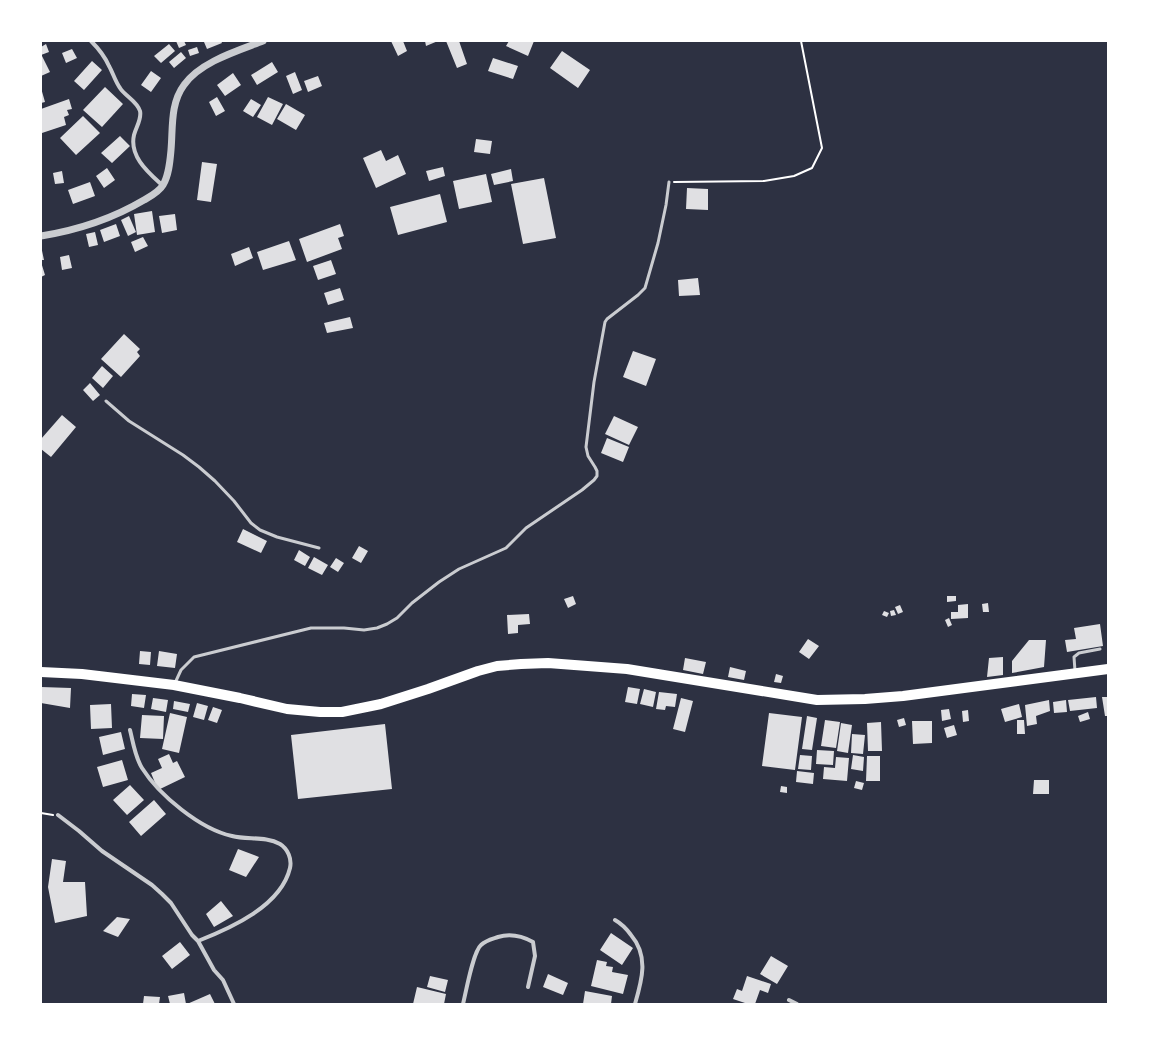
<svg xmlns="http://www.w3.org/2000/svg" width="1149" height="1045" font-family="'Noto Sans',sans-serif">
<rect width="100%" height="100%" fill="#2d3142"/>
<path fill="#e0e0e3" d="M 176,41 L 184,41 L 186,45 L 179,48 Z
M 207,41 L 221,41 L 222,43 L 207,49 L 204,42 Z
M 391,41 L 403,41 L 407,51 L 398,56 Z
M 425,41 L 438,41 L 426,46 Z
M 446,41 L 459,41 L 467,64 L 457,68 Z
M 509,41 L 534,41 L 528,56 L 506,46 Z
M 46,44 L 49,52 L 41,55 L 41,47 Z
M 169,44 L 175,51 L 161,63 L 154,56 Z
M 197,47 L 199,53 L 190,56 L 188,50 Z
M 72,49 L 77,58 L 66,63 L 62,53 Z
M 562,51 L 590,70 L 578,88 L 550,68 Z
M 181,52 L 186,58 L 174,68 L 169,62 Z
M 42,56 L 50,72 L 41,76 L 41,57 Z
M 493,58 L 518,66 L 513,79 L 488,71 Z
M 92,61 L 102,70 L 84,90 L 74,81 Z
M 272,62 L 278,72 L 257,85 L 251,75 Z
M 151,71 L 161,78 L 151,92 L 141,85 Z
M 295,72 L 302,90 L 293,94 L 286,76 Z
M 233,73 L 241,85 L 225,96 L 217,85 Z
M 318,76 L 322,86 L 308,92 L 304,81 Z
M 105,87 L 123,104 L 102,127 L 83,110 Z
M 41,88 L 45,102 L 41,103 Z
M 217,97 L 225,111 L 216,116 L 209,102 Z
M 268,97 L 283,104 L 272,125 L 257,117 Z
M 69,99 L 72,109 L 67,110 L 69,115 L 64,117 L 66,125 L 42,133 L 41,109 Z
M 251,99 L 261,105 L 253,117 L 243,111 Z
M 286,104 L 305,115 L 296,130 L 277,119 Z
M 83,116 L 100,133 L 76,155 L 60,138 Z
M 120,136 L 130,146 L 112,163 L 101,153 Z
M 476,139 L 492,141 L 490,154 L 474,152 Z
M 381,150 L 386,161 L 398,155 L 406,174 L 376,188 L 363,158 Z
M 202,162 L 217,164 L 211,202 L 197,200 Z
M 443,167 L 445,176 L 429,181 L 426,171 Z
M 107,168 L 115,180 L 104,188 L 96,176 Z
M 511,169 L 513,181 L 494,185 L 491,174 Z
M 62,171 L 64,183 L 55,184 L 53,173 Z
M 486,174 L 492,202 L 459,209 L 453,181 Z
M 544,178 L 556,238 L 523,244 L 511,184 Z
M 90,182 L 95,196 L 73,204 L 68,190 Z
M 687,188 L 708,189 L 708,210 L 686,209 Z
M 440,194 L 447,222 L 398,235 L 390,207 Z
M 152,211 L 155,232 L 137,235 L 134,214 Z
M 175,214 L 177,230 L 162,233 L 159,216 Z
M 129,216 L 136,232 L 128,236 L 121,220 Z
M 116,224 L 120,236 L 104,242 L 100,230 Z
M 340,224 L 344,236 L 338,238 L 342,249 L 307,262 L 299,239 Z
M 95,232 L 98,245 L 89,247 L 86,234 Z
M 143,237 L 148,246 L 135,252 L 131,242 Z
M 289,241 L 296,260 L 263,270 L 257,252 Z
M 41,246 L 44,260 L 41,260 Z
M 249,247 L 253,258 L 235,266 L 231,254 Z
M 69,255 L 72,268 L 62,270 L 60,257 Z
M 331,260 L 336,274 L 318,280 L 313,266 Z
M 41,262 L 45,275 L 41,277 Z
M 698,278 L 700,295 L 679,296 L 678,280 Z
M 340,288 L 344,300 L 328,305 L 324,293 Z
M 350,317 L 353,328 L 327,333 L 324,323 Z
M 124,334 L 140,349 L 137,352 L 140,356 L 121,377 L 101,359 Z
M 633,351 L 656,359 L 646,386 L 623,377 Z
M 102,366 L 113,376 L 103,388 L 92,378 Z
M 90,383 L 100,395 L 93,401 L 83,390 Z
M 62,415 L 76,427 L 51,457 L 41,449 L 41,439 Z
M 614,416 L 638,427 L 629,445 L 605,434 Z
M 607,438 L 629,447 L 623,462 L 601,453 Z
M 243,529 L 267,541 L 261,553 L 237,542 Z
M 359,546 L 368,551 L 361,563 L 352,558 Z
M 299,550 L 310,557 L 305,566 L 294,560 Z
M 314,557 L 328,565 L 322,575 L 308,568 Z
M 336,558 L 344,563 L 338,572 L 330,567 Z
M 573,596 L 576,604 L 568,608 L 564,599 Z
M 947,596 L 956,596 L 956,601 L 947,602 Z
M 988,603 L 989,612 L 983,612 L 982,604 Z
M 968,604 L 968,618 L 951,619 L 951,612 L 958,612 L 958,605 Z
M 900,605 L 903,612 L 898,614 L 895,607 Z
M 894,610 L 896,615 L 891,616 L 890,611 Z
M 884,611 L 889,613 L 887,617 L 882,615 Z
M 529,614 L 530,624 L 518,625 L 518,633 L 508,634 L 507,615 Z
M 949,618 L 952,625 L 948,627 L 945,620 Z
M 1100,624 L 1103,646 L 1067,652 L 1065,640 L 1076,639 L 1074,628 Z
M 808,639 L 819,646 L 809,659 L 799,652 Z
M 1029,640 L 1046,640 L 1044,667 L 1012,673 L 1012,661 Z
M 140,651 L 151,652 L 150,665 L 139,664 Z
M 159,651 L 177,654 L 175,668 L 157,666 Z
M 1003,657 L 1003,675 L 987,677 L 989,658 Z
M 685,658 L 706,662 L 703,674 L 683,670 Z
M 730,667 L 746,671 L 744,680 L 728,677 Z
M 776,674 L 783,676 L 781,683 L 774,682 Z
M 41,687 L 71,688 L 70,708 L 41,703 Z
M 628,687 L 640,689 L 637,704 L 625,702 Z
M 644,689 L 656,692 L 653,707 L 640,704 Z
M 659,692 L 677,694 L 675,707 L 666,706 L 665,710 L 656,709 Z
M 132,694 L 146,695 L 144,708 L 131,706 Z
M 1096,697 L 1097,708 L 1070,711 L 1068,700 Z
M 1102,697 L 1108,697 L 1108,716 L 1105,716 Z
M 153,698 L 168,700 L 166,712 L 151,709 Z
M 681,698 L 693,701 L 685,732 L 673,729 Z
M 1049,700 L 1050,711 L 1036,716 L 1037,724 L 1027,726 L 1025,705 Z
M 1066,700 L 1067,712 L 1054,713 L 1053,702 Z
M 174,701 L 190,704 L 188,712 L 173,709 Z
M 197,703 L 208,706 L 204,720 L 193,717 Z
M 111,704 L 112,728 L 91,729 L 90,705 Z
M 1019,704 L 1022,717 L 1005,722 L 1001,709 Z
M 213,707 L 222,710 L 217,723 L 208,720 Z
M 949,709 L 951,719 L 942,721 L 941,710 Z
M 968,710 L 969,721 L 963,722 L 962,711 Z
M 1088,712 L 1090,719 L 1080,722 L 1078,716 Z
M 170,713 L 187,717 L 179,753 L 162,749 Z
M 769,713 L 802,717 L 795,770 L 762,766 Z
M 142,715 L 164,716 L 163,739 L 140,738 Z
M 807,716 L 817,718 L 812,750 L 802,749 Z
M 904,718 L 906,725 L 899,727 L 897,720 Z
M 825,720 L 840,722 L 836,748 L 821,746 Z
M 1017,720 L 1024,720 L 1025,734 L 1017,734 Z
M 912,721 L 932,721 L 932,743 L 913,744 Z
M 881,722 L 882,751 L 868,751 L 867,723 Z
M 841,723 L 852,725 L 848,753 L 837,751 Z
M 385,724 L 392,789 L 298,799 L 291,735 Z
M 954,725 L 957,735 L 947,738 L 944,728 Z
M 121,732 L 125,749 L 103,755 L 99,737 Z
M 852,734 L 865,735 L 863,754 L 851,753 Z
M 817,750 L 834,751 L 833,765 L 816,764 Z
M 169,754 L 173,763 L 177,761 L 185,777 L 158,790 L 151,773 L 162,768 L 158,759 Z
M 800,755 L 812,756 L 811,770 L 798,769 Z
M 853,755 L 864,757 L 863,771 L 851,769 Z
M 867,756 L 880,756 L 880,781 L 866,781 Z
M 836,757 L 849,758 L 847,781 L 823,779 L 824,767 L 835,768 Z
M 122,760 L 128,780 L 103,787 L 97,767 Z
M 797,771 L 814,773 L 813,784 L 796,782 Z
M 1034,780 L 1049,780 L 1049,794 L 1033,794 Z
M 856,781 L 864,783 L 862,790 L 854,788 Z
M 130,785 L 144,800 L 127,815 L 113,800 Z
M 781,786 L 787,787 L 787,793 L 780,792 Z
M 154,800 L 166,814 L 141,836 L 129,822 Z
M 238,849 L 259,857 L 246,877 L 229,870 Z
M 52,859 L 66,861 L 63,882 L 85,882 L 87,916 L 55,923 L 48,887 Z
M 221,901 L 233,916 L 214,927 L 206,914 Z
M 117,917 L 130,919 L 118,937 L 103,931 Z
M 611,933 L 633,948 L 622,965 L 600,950 Z
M 180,942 L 190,955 L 172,969 L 162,956 Z
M 771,956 L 788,966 L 777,984 L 760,974 Z
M 597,960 L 607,962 L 606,966 L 613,967 L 612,972 L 628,975 L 623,994 L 591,986 Z
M 548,974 L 568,983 L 563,995 L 543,987 Z
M 430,976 L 448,980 L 445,992 L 427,987 Z
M 747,976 L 771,984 L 768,993 L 760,990 L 755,1004 L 748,1004 L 733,999 L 737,989 L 742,991 Z
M 417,987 L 446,994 L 444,1004 L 413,1004 Z
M 585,991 L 612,996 L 611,1004 L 583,1004 Z
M 184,993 L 186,1004 L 170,1004 L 168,996 Z
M 210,994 L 215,1004 L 187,1004 Z
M 144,996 L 160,997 L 159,1004 L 143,1004 Z"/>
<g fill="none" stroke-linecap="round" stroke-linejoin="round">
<path stroke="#fff" stroke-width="2" d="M 674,182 L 764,181 L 794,176 L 812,168 L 822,148 L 801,41
M 41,813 L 53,815"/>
<path stroke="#caccd0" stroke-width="3" d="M 106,401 L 129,421 L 183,455 L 199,467 L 215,481 L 234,501 L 251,523 L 260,530 L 277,537 L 319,548
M 1075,671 L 1074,657 L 1079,653 L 1100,649
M 175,683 L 181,670 L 194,657 L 311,628 L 344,628 L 364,630 L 377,628 L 387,624 L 397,618 L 412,603 L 439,582 L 459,569 L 506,548 L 526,528 L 582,490 L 594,480 L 597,476 L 597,471 L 595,467 L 588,456 L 586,447 L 594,382 L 605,322 L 607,319 L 638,295 L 645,288 L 658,243 L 666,205 L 669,182"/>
<path stroke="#caccd0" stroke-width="4" d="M 91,41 C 98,48 105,57 109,66 C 113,73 115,81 120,88 C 125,96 137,101 140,111 C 142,119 136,127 134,135 C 129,157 149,173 163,186
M 130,730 C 133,742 135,757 142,768 C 159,795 200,829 232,836 C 247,840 266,836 280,844 C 288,849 292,859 290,868 C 281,906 231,928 198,941
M 58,815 L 79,831 L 102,851 L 152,885 L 162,894 L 171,903 L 192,935 L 198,941 L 214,970 L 223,980 L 234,1004
M 615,920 C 622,924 626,928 631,935 C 649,956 642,980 635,1004
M 789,1000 L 797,1004
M 463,1004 C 466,992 473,952 481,945 C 486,940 492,939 498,937 C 511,933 522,936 533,942 L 535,956 L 528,987"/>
<path stroke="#caccd0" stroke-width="7" d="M 41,236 C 78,230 112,219 144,200 C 151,196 159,192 163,185 C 169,175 170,161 171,150 C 173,128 170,104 184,85 C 200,62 237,51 263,41"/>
<path stroke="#fff" stroke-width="10" d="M 41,672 L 82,674 L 174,685 L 240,698 L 287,709 L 320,712 L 342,712 L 381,704 L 428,689 L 478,671 L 497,666 L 521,664 L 548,663 L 627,669 L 817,700 L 865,699 L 903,696 L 1108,669"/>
</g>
<rect width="1149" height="1045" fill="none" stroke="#ffffff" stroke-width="84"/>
</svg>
